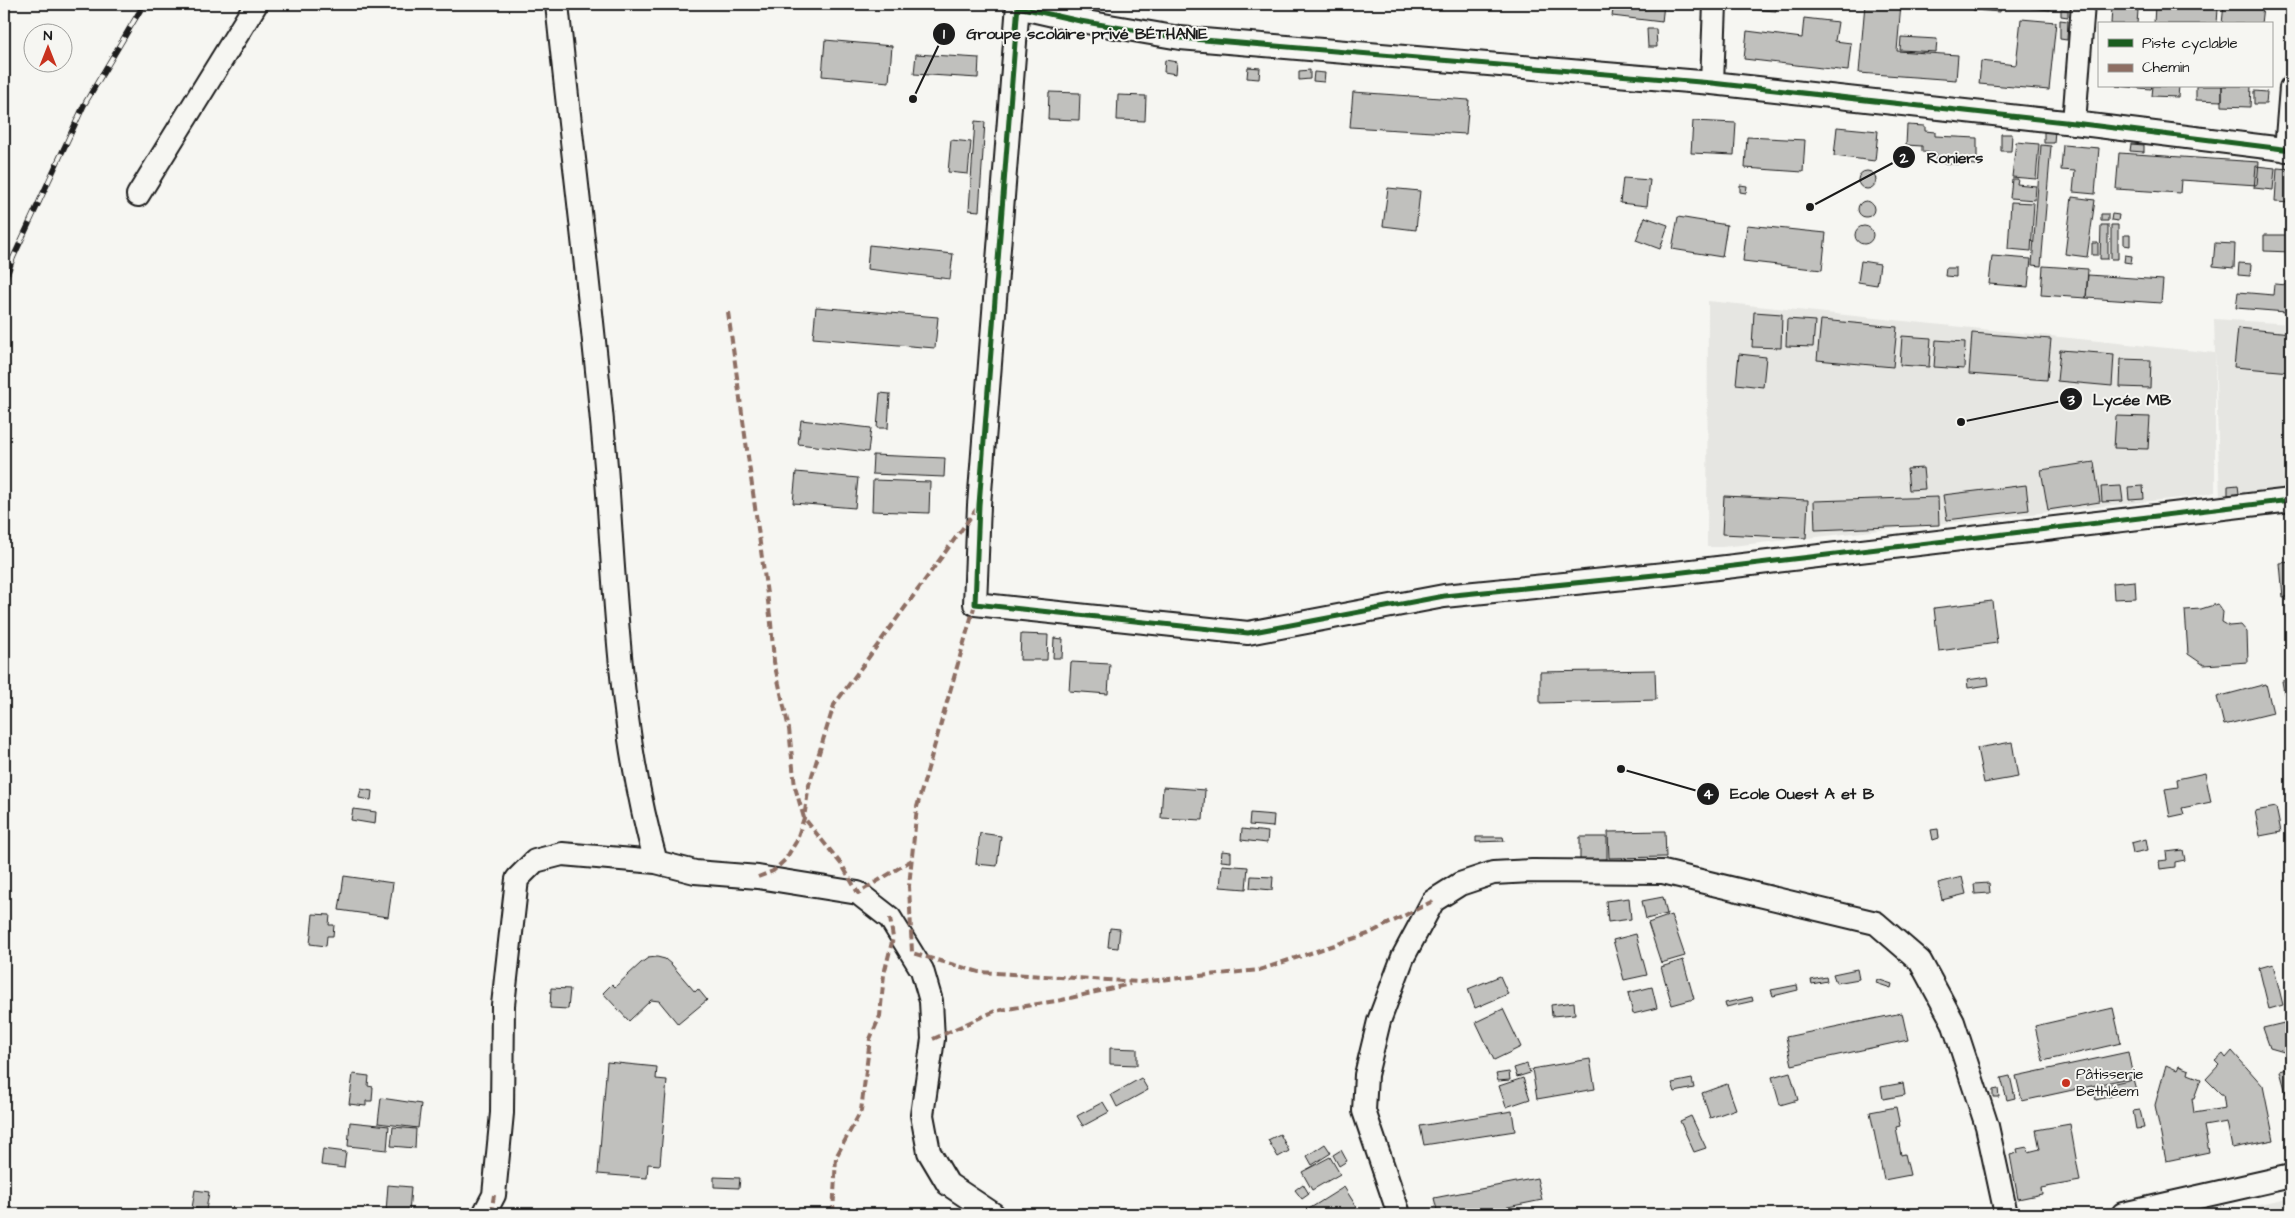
<svg xmlns="http://www.w3.org/2000/svg" width="2295" height="1218" font-family="'Architects Daughter',sans-serif">
<rect width="100%" height="100%" fill="#f6f6f2"/>
<filter id="ink" filterUnits="userSpaceOnUse"><feTurbulence type="fractalNoise" baseFrequency=".02" numOctaves="2"/><feDisplacementMap in="SourceGraphic" scale="10" xChannelSelector="R" yChannelSelector="G"/><feConvolveMatrix kernelMatrix="1 2 1 2 8 2 1 2 1" color-interpolation-filters="sRGB"/></filter>
<g filter="url(#ink)">
<path fill="#e6e6e2" d="M 1708,301 L 2215,353 L 2214,319 L 2291,324 L 2291,490 L 2220,498 L 2215,353 L 2215,492 L 2198,496 L 1722,547 L 1707,547 Z
M 2291,1198 L 2291,1214 L 2222,1214 Z"/>
<path fill="#c0c0bd" stroke="#1c1c1c" d="M 1614,4 L 1664,4 L 1662,22 L 1612,16 Z
M 1751,4 L 1777,4 L 1776,11 L 1750,9 Z
M 1865,4 L 1901,4 L 1897,51 L 1958,55 L 1956,80 L 1859,73 Z
M 1974,4 L 2001,4 L 2000,12 L 1973,10 Z
M 2032,4 L 2050,4 L 2050,10 L 2031,8 Z
M 2155,4 L 2218,8 L 2217,24 L 2154,24 Z
M 2224,4 L 2263,6 L 2261,24 L 2222,24 Z
M 2112,7 L 2138,10 L 2137,24 L 2111,24 Z
M 2061,9 L 2068,10 L 2068,17 L 2061,16 Z
M 1804,18 L 1838,22 L 1835,41 L 1851,43 L 1848,71 L 1744,59 L 1747,31 L 1802,38 Z
M 2021,19 L 2056,22 L 2049,90 L 1979,84 L 1981,61 L 2016,65 Z
M 2060,20 L 2068,21 L 2067,40 L 2060,39 Z
M 1647,29 L 1656,29 L 1657,47 L 1648,47 Z
M 1901,37 L 1937,39 L 1936,52 L 1900,50 Z
M 825,40 L 892,46 L 889,82 L 822,76 Z
M 916,54 L 979,58 L 978,78 L 914,74 Z
M 1165,60 L 1177,62 L 1176,74 L 1164,72 Z
M 1248,67 L 1260,68 L 1259,79 L 1247,78 Z
M 1310,70 L 1310,79 L 1299,80 L 1299,71 Z
M 1314,72 L 1325,73 L 1324,82 L 1313,81 Z
M 2116,86 L 2152,86 L 2151,89 Z
M 2153,86 L 2179,86 L 2178,97 L 2152,96 Z
M 2196,86 L 2222,86 L 2222,101 L 2196,100 Z
M 2222,86 L 2251,86 L 2250,107 L 2222,106 Z
M 2254,91 L 2267,92 L 2266,104 L 2254,104 Z
M 1049,92 L 1080,93 L 1079,120 L 1048,119 Z
M 1353,92 L 1469,100 L 1466,134 L 1350,127 Z
M 1118,95 L 1146,96 L 1145,121 L 1117,120 Z
M 975,121 L 985,122 L 979,211 L 969,210 Z
M 1693,121 L 1736,123 L 1734,155 L 1691,153 Z
M 1907,125 L 1925,126 L 1925,131 L 1935,132 L 1935,136 L 1977,138 L 1977,165 L 1935,163 L 1936,153 L 1922,152 L 1922,146 L 1906,145 Z
M 1837,127 L 1878,131 L 1875,161 L 1834,156 Z
M 2044,129 L 2055,130 L 2054,143 L 2044,143 Z
M 2001,134 L 2012,134 L 2011,151 L 2001,151 Z
M 1747,137 L 1805,140 L 1803,172 L 1745,168 Z
M 951,140 L 971,142 L 968,174 L 948,172 Z
M 2016,142 L 2039,144 L 2036,179 L 2012,177 Z
M 2131,144 L 2144,145 L 2144,152 L 2130,151 Z
M 2041,145 L 2051,146 L 2041,266 L 2032,265 Z
M 2063,145 L 2099,148 L 2095,194 L 2073,192 L 2075,171 L 2061,170 Z
M 2119,153 L 2259,162 L 2257,185 L 2181,180 L 2180,193 L 2116,189 Z
M 2256,166 L 2275,168 L 2273,190 L 2254,188 Z
M 2277,168 L 2291,169 L 2291,203 L 2275,202 Z
M1858 180a9 9 0 1 1 18 0a9 9 0 1 1-18 0Z
M 1623,178 L 1650,180 L 1647,206 L 1620,203 Z
M 2012,179 L 2018,179 L 2017,184 L 2036,186 L 2035,200 L 2010,198 Z
M 1740,185 L 1747,186 L 1746,193 L 1740,192 Z
M 1388,188 L 1420,191 L 1416,230 L 1383,226 Z
M 2072,197 L 2095,200 L 2087,257 L 2065,254 Z
M1858 209a8 8 0 1 1 16 0a8 8 0 1 1-16 0Z
M 2011,202 L 2034,203 L 2031,251 L 2008,249 Z
M 2101,214 L 2108,214 L 2108,221 L 2101,221 Z
M 2112,214 L 2119,215 L 2118,221 L 2111,220 Z
M 1645,217 L 1668,225 L 1660,249 L 1636,240 Z
M 1678,217 L 1727,225 L 1722,257 L 1672,249 Z
M 1747,225 L 1826,233 L 1822,270 L 1743,261 Z
M 2101,225 L 2108,225 L 2108,259 L 2100,259 Z
M 2111,225 L 2118,225 L 2118,259 L 2111,259 Z
M1855 235a9 9 0 1 1 18 0a9 9 0 1 1-18 0Z
M 2124,235 L 2130,235 L 2130,246 L 2124,245 Z
M 2264,235 L 2291,235 L 2291,252 L 2264,251 Z
M 2092,243 L 2098,243 L 2098,255 L 2092,255 Z
M 2215,243 L 2235,244 L 2234,268 L 2213,266 Z
M 869,245 L 953,254 L 950,279 L 867,269 Z
M 2125,255 L 2132,256 L 2131,263 L 2124,262 Z
M 1992,256 L 2031,259 L 2028,287 L 1989,284 Z
M 1861,261 L 1880,264 L 1877,285 L 1858,282 Z
M 2239,263 L 2251,264 L 2250,276 L 2238,275 Z
M 2043,266 L 2088,269 L 2086,298 L 2041,295 Z
M 1946,268 L 1956,268 L 1956,277 L 1945,276 Z
M 2088,275 L 2163,280 L 2161,303 L 2086,298 Z
M 2274,284 L 2288,285 L 2286,312 L 2236,308 L 2238,292 L 2273,295 Z
M 816,307 L 938,317 L 935,348 L 813,338 Z
M 1754,312 L 1782,314 L 1781,348 L 1752,347 Z
M 1787,319 L 1815,321 L 1813,347 L 1786,346 Z
M 1821,320 L 1897,327 L 1893,367 L 1817,360 Z
M 2238,328 L 2291,333 L 2291,372 L 2234,367 Z
M 1972,333 L 2051,339 L 2047,380 L 1969,374 Z
M 1902,336 L 1931,338 L 1929,367 L 1900,365 Z
M 1936,340 L 1965,342 L 1964,369 L 1934,367 Z
M 2060,350 L 2114,354 L 2112,386 L 2057,381 Z
M 1739,354 L 1766,357 L 1763,387 L 1736,384 Z
M 2121,359 L 2151,360 L 2150,388 L 2120,387 Z
M 880,393 L 890,394 L 888,428 L 877,428 Z
M 2116,416 L 2150,417 L 2148,449 L 2114,448 Z
M 801,420 L 871,428 L 868,452 L 798,444 Z
M 873,455 L 945,458 L 944,477 L 872,474 Z
M 2094,462 L 2100,502 L 2048,510 L 2041,470 Z
M 1923,468 L 1925,489 L 1909,490 L 1907,469 Z
M 796,472 L 858,478 L 855,508 L 793,503 Z
M 873,480 L 930,482 L 929,513 L 872,511 Z
M 2026,485 L 2029,510 L 1947,520 L 1943,495 Z
M 2238,485 L 2239,494 L 2228,495 L 2228,486 Z
M 2121,486 L 2123,501 L 2102,502 L 2101,487 Z
M 2143,486 L 2144,499 L 2129,500 L 2128,487 Z
M 1724,496 L 1808,500 L 1806,538 L 1722,534 Z
M 1938,497 L 1939,525 L 1815,530 L 1814,501 Z
M 2291,562 L 2291,597 L 2283,597 L 2280,563 Z
M 2135,581 L 2136,598 L 2114,599 L 2113,583 Z
M 1992,601 L 1997,643 L 1939,651 L 1934,608 Z
M 2217,604 L 2223,612 L 2222,622 L 2229,626 L 2241,625 L 2247,632 L 2248,662 L 2204,665 L 2188,654 L 2185,610 L 2201,609 Z
M 1021,634 L 1048,635 L 1047,660 L 1020,660 Z
M 1054,638 L 1063,639 L 1062,658 L 1053,658 Z
M 1071,662 L 1110,664 L 1108,694 L 1069,691 Z
M 1655,670 L 1656,700 L 1540,703 L 1540,672 Z
M 1988,677 L 1989,685 L 1968,688 L 1967,680 Z
M 2291,680 L 2291,697 L 2285,698 L 2282,681 Z
M 2266,684 L 2273,713 L 2224,725 L 2217,697 Z
M 2012,742 L 2018,777 L 1984,783 L 1977,748 Z
M 2205,773 L 2211,802 L 2182,808 L 2184,814 L 2170,817 L 2165,789 L 2178,787 L 2177,779 Z
M 1163,787 L 1205,790 L 1203,820 L 1161,818 Z
M 361,789 L 372,791 L 371,800 L 359,798 Z
M 2276,807 L 2281,832 L 2260,836 L 2255,811 Z
M 353,809 L 376,812 L 375,824 L 351,820 Z
M 1250,813 L 1274,815 L 1273,827 L 1249,825 Z
M 1242,829 L 1268,832 L 1267,843 L 1241,840 Z
M 1938,829 L 1939,838 L 1933,840 L 1931,830 Z
M 1665,831 L 1666,857 L 1609,858 L 1608,832 Z
M 980,833 L 1001,836 L 997,866 L 976,864 Z
M 1476,837 L 1503,837 L 1504,841 L 1476,842 Z
M 1580,837 L 1607,837 L 1607,859 L 1580,860 Z
M 2146,839 L 2148,850 L 2133,853 L 2131,843 Z
M 2183,850 L 2185,860 L 2175,862 L 2175,867 L 2160,869 L 2159,861 L 2167,860 L 2166,852 Z
M 1222,851 L 1231,852 L 1231,862 L 1221,861 Z
M 1222,865 L 1248,867 L 1246,889 L 1220,887 Z
M 344,876 L 393,883 L 388,917 L 339,910 Z
M 1251,876 L 1273,877 L 1272,890 L 1250,888 Z
M 1962,877 L 1966,894 L 1942,900 L 1938,883 Z
M 1989,883 L 1990,893 L 1975,894 L 1974,884 Z
M 1663,897 L 1667,914 L 1646,919 L 1642,901 Z
M 1629,898 L 1631,919 L 1608,922 L 1606,901 Z
M 313,914 L 330,915 L 329,925 L 334,925 L 333,936 L 327,936 L 326,946 L 310,944 Z
M 1671,915 L 1685,956 L 1661,963 L 1648,923 Z
M 1110,928 L 1120,929 L 1118,948 L 1108,947 Z
M 1636,934 L 1647,975 L 1624,980 L 1613,940 Z
M 657,957 L 665,959 L 672,965 L 695,992 L 698,989 L 707,1000 L 678,1024 L 659,1001 L 651,1000 L 629,1021 L 603,993 L 612,984 L 615,987 L 641,963 L 648,958 Z
M 1683,960 L 1694,999 L 1672,1005 L 1661,967 Z
M 2273,964 L 2283,1005 L 2269,1009 L 2259,968 Z
M 1857,969 L 1859,979 L 1836,983 L 1833,974 Z
M 1500,976 L 1508,994 L 1475,1008 L 1468,989 Z
M 1826,977 L 1827,981 L 1812,984 L 1811,980 Z
M 1877,979 L 1892,984 L 1891,988 L 1876,983 Z
M 1797,985 L 1798,990 L 1773,996 L 1771,990 Z
M 1652,987 L 1657,1008 L 1633,1014 L 1628,993 Z
M 551,988 L 570,989 L 568,1009 L 550,1008 Z
M 1752,997 L 1753,1001 L 1726,1007 L 1725,1003 Z
M 1574,1002 L 1575,1014 L 1552,1016 L 1551,1005 Z
M 2113,1008 L 2121,1043 L 2043,1061 L 2035,1026 Z
M 1503,1009 L 1521,1047 L 1494,1060 L 1476,1022 Z
M 1902,1013 L 1908,1040 L 1792,1065 L 1786,1037 Z
M 2284,1023 L 2291,1025 L 2291,1054 L 2270,1048 L 2263,1028 Z
M 1110,1048 L 1137,1049 L 1137,1065 L 1110,1064 Z
M 2232,1051 L 2263,1086 L 2274,1140 L 2232,1148 L 2227,1122 L 2204,1126 L 2209,1152 L 2166,1161 L 2155,1105 L 2166,1065 L 2177,1070 L 2179,1066 L 2189,1070 L 2188,1074 L 2201,1079 L 2194,1098 L 2192,1098 L 2194,1113 L 2225,1108 L 2223,1094 L 2221,1094 L 2206,1079 L 2219,1065 L 2215,1061 L 2223,1054 L 2226,1058 Z
M 2128,1052 L 2133,1077 L 2022,1101 L 2016,1076 Z
M 1590,1059 L 1595,1089 L 1537,1099 L 1532,1069 Z
M 607,1062 L 657,1067 L 656,1079 L 667,1080 L 660,1165 L 648,1164 L 647,1178 L 598,1174 Z
M 1527,1064 L 1530,1073 L 1517,1077 L 1514,1068 Z
M 2291,1068 L 2291,1111 L 2280,1071 Z
M 1509,1072 L 1510,1080 L 1498,1081 L 1496,1074 Z
M 1790,1072 L 1798,1100 L 1780,1105 L 1772,1077 Z
M 353,1074 L 369,1076 L 368,1086 L 373,1087 L 372,1101 L 366,1101 L 366,1106 L 349,1104 Z
M 2010,1076 L 2015,1098 L 2007,1100 L 2001,1078 Z
M 1141,1078 L 1148,1090 L 1117,1107 L 1111,1095 Z
M 1523,1078 L 1530,1099 L 1506,1107 L 1499,1086 Z
M 1692,1079 L 1694,1088 L 1675,1092 L 1672,1083 Z
M 2133,1079 L 2136,1090 L 2096,1100 L 2093,1088 Z
M 1903,1083 L 1905,1095 L 1883,1099 L 1881,1087 Z
M 1727,1084 L 1736,1109 L 1710,1118 L 1702,1093 Z
M 1998,1089 L 1999,1097 L 1993,1097 L 1993,1090 Z
M 381,1098 L 421,1104 L 418,1128 L 378,1123 Z
M 1103,1102 L 1109,1112 L 1083,1126 L 1077,1116 Z
M 1896,1107 L 1900,1126 L 1896,1127 L 1901,1155 L 1905,1154 L 1910,1175 L 1884,1180 L 1870,1112 Z
M 2140,1110 L 2144,1128 L 2136,1129 L 2133,1111 Z
M 1512,1111 L 1515,1131 L 1424,1145 L 1420,1126 Z
M 1691,1116 L 1706,1148 L 1694,1152 L 1680,1121 Z
M 350,1122 L 389,1126 L 387,1150 L 348,1146 Z
M 2070,1124 L 2080,1181 L 2041,1188 L 2042,1194 L 2018,1199 L 2010,1155 L 2018,1153 L 2017,1149 L 2027,1147 L 2028,1152 L 2040,1149 L 2036,1130 Z
M 393,1127 L 416,1129 L 415,1148 L 391,1146 Z
M 1280,1134 L 1289,1151 L 1278,1157 L 1268,1140 Z
M 1325,1144 L 1331,1153 L 1312,1165 L 1307,1156 Z
M 323,1149 L 346,1152 L 344,1168 L 321,1165 Z
M 1341,1150 L 1347,1161 L 1339,1166 L 1333,1155 Z
M 1330,1157 L 1340,1174 L 1312,1190 L 1302,1172 Z
M 714,1177 L 740,1178 L 739,1188 L 714,1187 Z
M 1537,1178 L 1542,1200 L 1474,1214 L 1438,1214 L 1434,1198 Z
M 1303,1184 L 1309,1194 L 1302,1199 L 1295,1190 Z
M 388,1185 L 411,1187 L 409,1214 L 386,1212 Z
M 1344,1187 L 1361,1214 L 1301,1214 Z
M 195,1190 L 209,1192 L 206,1210 L 192,1208 Z"/>
<g fill="none" stroke-linecap="round" stroke-linejoin="round">
<defs>
<path id="street" d="M 557,4 C 573,158 593,312 606,466 C 616,599 619,733 656,862
M 1018,4 L 979,505 L 975,604 L 1248,633 L 1444,596 L 1675,573 L 2291,500
M 1018,7 L 1080,21 L 1180,38 L 1712,83 L 2074,123 L 2291,150
M 1712,83 L 1715,4
M 2074,123 L 2083,4
M 2286,150 L 2291,88
M 138,195 L 256,4
M 484,1214 L 494,1195 L 502,1113 L 503,1005 L 517,879 L 535,861 L 562,854 L 656,862 L 695,872 L 758,877 L 858,893 L 890,918 L 922,970 L 931,1001 L 933,1039 L 922,1115 L 929,1152 L 948,1184 L 993,1214
M 1399,1214 L 1364,1111 L 1366,1075 L 1379,1021 L 1403,957 L 1433,901 L 1460,884 L 1493,873 L 1532,871 L 1663,872 L 1876,923 L 1920,961 L 1953,1022 L 1987,1126 L 2006,1214
M 2123,1214 L 2291,1176"/>
</defs>
<use href="#street" stroke="#1c1c1c" stroke-width="26"/>
<use href="#street" stroke="#f6f6f2" stroke-width="22"/>
<defs>
<path id="rail" d="M 4,284 L 13,258 L 84,105 L 144,4"/>
</defs>
<use href="#rail" stroke="#1c1c1c" stroke-width="5.5"/>
<use href="#rail" stroke="#f6f6f2" stroke-width="4" stroke-dasharray="11" stroke-linecap="butt"/>
<path stroke="#8d6e63" stroke-width="4" stroke-dasharray="8 4" stroke-linecap="butt" d="M 728,312 L 771,623 L 774,662 L 789,729 L 795,787 L 804,818 L 842,865 L 858,893 L 912,860
M 975,604 L 917,807 L 909,886 L 912,953 L 979,972 L 1140,982 L 1259,970 L 1368,934 L 1433,901
M 758,877 L 773,871 L 785,860 L 796,842 L 804,818 L 809,785 L 834,705 L 978,507
M 933,1039 L 995,1011 L 1062,1000 L 1130,984
M 491,1214 L 494,1195
M 833,1214 L 836,1157 L 861,1111 L 870,1039 L 880,1016 L 884,974 L 893,938 L 890,918"/>
<defs>
<path id="cycleway" d="M 1018,4 L 979,505 L 975,604 L 1248,633 L 1444,596 L 1675,573 L 2291,500
M 1018,7 L 1080,21 L 1180,38 L 1712,83 L 2074,123 L 2291,150"/>
</defs>
<use href="#cycleway" stroke="#f6f6f2" stroke-width="8"/>
<use href="#cycleway" stroke="#1b5e20" stroke-width="5"/>
</g>
</g>
<circle fill="#c8321e" stroke="#f6f6f2" stroke-width="2" cx="2066" cy="1083" r="5"/>
<g text-anchor="middle" stroke-width="4" stroke-linejoin="round" paint-order="stroke">
<g font-size="15" fill="#1c1c1c" stroke="#f6f6f2" text-anchor="start">
<text x="2076" y="1079">Pâtisserie<tspan x="2076" dy="17">Bethléem</tspan></text>
</g>
</g>
<path fill="none" stroke="#1c1c1c" stroke-width="2" d="M913 99L944 34M1810 207L1904 157M1961 422L2071 399M1621 769L1708 794"/>
<g fill="#1c1c1c" stroke="#f6f6f2" stroke-width="2">
<circle cx="913" cy="99" r="5"/>
<circle cx="1810" cy="207" r="5"/>
<circle cx="1961" cy="422" r="5"/>
<circle cx="1621" cy="769" r="5"/>
<circle cx="944" cy="34" r="12"/>
<circle cx="1904" cy="157" r="12"/>
<circle cx="2071" cy="399" r="12"/>
<circle cx="1708" cy="794" r="12"/>
</g>
<g font-size="15" text-anchor="middle" font-weight="bold" fill="#fff">
<text x="944" y="39">1</text>
<text x="1904" y="163">2</text>
<text x="2071" y="405">3</text>
<text x="1708" y="799">4</text>
</g>
<g font-size="16" text-anchor="middle" font-weight="bold" fill="#1c1c1c" stroke="#f6f6f2" stroke-width="4" stroke-linejoin="round" paint-order="stroke">
<text x="1087" y="39">Groupe scolaire privé BÉTHANIE</text>
<text x="1955" y="163">Roniers</text>
<text x="2132" y="405">Lycée MB</text>
<text x="1802" y="799">Ecole Ouest A et B</text>
</g>
<rect width="2295" height="1218" fill="none" stroke="#f6f6f2" stroke-width="20"/>
<rect x="10" y="10" width="2275" height="1198" fill="none" stroke="#1c1c1c" stroke-width="2" filter="url(#ink)"/>
<rect x="2098" y="22" width="175" height="65" fill="#f6f6f2" stroke="#9f9f9c"/>
<rect x="2108" y="39" width="25" height="8" fill="#1b5e20" stroke="#9f9f9c"/>
<text x="2142" y="48" font-size="15" fill="#1c1c1c">Piste cyclable</text>
<rect x="2108" y="64" width="25" height="8" fill="#8d6e63" stroke="#9f9f9c"/>
<text x="2142" y="72" font-size="15" fill="#1c1c1c">Chemin</text>
<g transform="translate(48 48)"><circle r="24" fill="#f6f6f2" stroke="#9f9f9c"/>
<path d="M0-4L9 19L0 12L-9 19Z" fill="#c8321e"/>
<text y="-8" font-size="14" font-weight="bold" text-anchor="middle" fill="#1c1c1c">N</text>
</g>
</svg>
